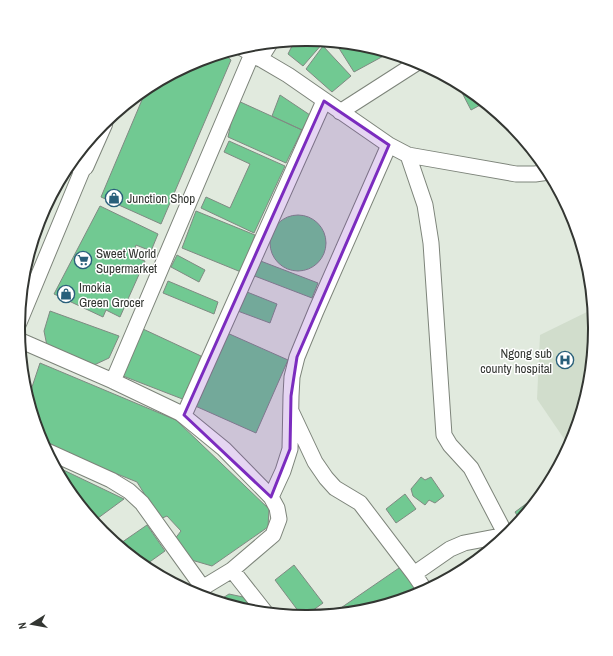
<svg xmlns="http://www.w3.org/2000/svg" width="613" height="656" font-family="'Archivo Narrow',sans-serif">
<rect width="100%" height="100%" fill="#e1eade"/>
<path fill="#d1ddcc" d="M 593,309 L 595,328 L 589,385 L 573,439 L 569,446 L 537,399 L 540,335 Z"/>
<path fill="#71c992" stroke="#7f8a82" d="M 307,40 L 323,43 L 303,66 L 288,54 L 292,46 L 287,41 Z
M 335,42 L 363,45 L 389,53 L 354,72 Z
M 323,46 L 351,76 L 332,92 L 306,69 Z
M 223,53 L 231,60 L 161,224 L 101,197 L 147,88 L 196,61 Z
M 457,83 L 467,88 L 484,103 L 471,110 Z
M 280,95 L 310,115 L 302,130 L 272,116 Z
M 236,100 L 302,130 L 286,163 L 228,137 Z
M 229,141 L 285,166 L 254,233 L 201,208 L 206,197 L 230,208 L 250,164 L 224,152 Z
M 100,206 L 158,234 L 151,251 L 136,245 L 132,256 L 145,261 L 120,317 L 106,310 L 103,317 L 54,294 Z
M 196,211 L 255,235 L 241,272 L 182,248 Z
M270 243a28 28 0 1 1 56 0a28 28 0 1 1-56 0Z
M 177,255 L 205,270 L 199,282 L 171,267 Z
M 258,260 L 318,283 L 312,298 L 252,275 Z
M 168,281 L 218,302 L 214,314 L 163,293 Z
M 242,290 L 277,304 L 270,323 L 235,310 Z
M 50,311 L 119,336 L 109,358 L 94,365 L 47,346 L 44,331 Z
M 143,329 L 201,356 L 185,400 L 123,376 Z
M 225,332 L 288,360 L 256,433 L 193,405 Z
M 40,363 L 176,420 L 269,509 L 268,527 L 212,566 L 188,559 L 174,540 L 181,531 L 167,516 L 160,519 L 137,482 L 43,444 L 28,399 Z
M 55,466 L 124,499 L 94,521 L 66,488 Z
M 421,477 L 425,480 L 431,477 L 444,496 L 435,503 L 429,500 L 425,505 L 413,496 L 411,489 Z
M 546,489 L 520,520 L 515,512 Z
M 405,494 L 416,509 L 396,523 L 386,509 Z
M 147,525 L 165,551 L 144,566 L 118,545 Z
M 294,565 L 323,603 L 305,616 L 302,616 L 275,580 Z
M 402,566 L 420,593 L 363,611 L 332,614 Z
M 229,594 L 243,597 L 255,611 L 218,601 Z"/>
<g fill="none" stroke-linecap="round" stroke-linejoin="round">
<defs>
<path id="minor" d="M 242,48 L 288,75 L 389,145 L 408,155 L 516,174 L 535,174 L 549,172
M 260,59 L 270,43
M 340,112 L 418,62
M 408,155 L 425,205 L 431,243 L 444,435 L 450,445 L 471,468 L 506,535
M 18,325 L 84,166
M 19,340 L 113,381 L 180,413 L 224,449 L 271,497 L 277,508 L 279,519 L 273,535 L 232,570 L 194,593
M 113,381 L 252,54
M 291,411 L 315,462 L 326,478 L 335,488 L 360,503 L 414,574 L 450,549 L 464,543 L 506,535
M 184,415 L 324,101
M 47,451 L 111,480 L 129,491 L 142,503 L 203,588
M 271,497 L 283,471 L 290,449 L 291,396 L 292,377 L 297,357 L 316,311 L 389,145
M 232,570 L 265,612
M 414,574 L 425,590"/>
<path id="major" d="M 72,162 L 84,166 L 103,123"/>
</defs>
<use href="#minor" stroke="#7d847a" stroke-width="17"/>
<use href="#major" stroke="#7d847a" stroke-width="21"/>
<use href="#minor" stroke="#fff" stroke-width="15"/>
<use href="#major" stroke="#fff" stroke-width="19"/>
</g>
<path fill="#7b2cbf" fill-opacity="0.2" stroke="#7b2cbf" stroke-width="3" stroke-linejoin="round" d="M 324,101 L 389,145 L 297,357 L 291,396 L 290,449 L 271,497 L 184,415 Z"/>
<defs>
<symbol id="shop-ring" viewBox="-11 -11 22 22"><circle r="9.5" fill="#fff" stroke="#295f7a" stroke-width="1.5"/><path d="M-5-2.5h2.3a2.7 3.5 0 0 1 5.4 0H5L5.5 6h-11ZM-1.5-2.5h3a1.5 2.3 0 0 0-3 0Z" fill="#295f7a"/></symbol>
<symbol id="supermarket-ring" viewBox="-11 -11 22 22"><circle r="9.5" fill="#fff" stroke="#295f7a" stroke-width="1.5"/><path d="M-6-5.5h2.5l.6 2H6L4.5 2H-2.5L-4.4-4H-6ZM-1.5 3.2a1.3 1.3 0 1 0 .1 0ZM3 3.2a1.3 1.3 0 1 0 .1 0Z" fill="#295f7a"/></symbol>
<symbol id="hospital-ring" viewBox="-11 -11 22 22"><circle r="9.5" fill="#fff" stroke="#295f7a" stroke-width="1.5"/><path d="M-5-5h3v3.5h4V-5h3V5h-3V1.5h-4V5h-3Z" fill="#295f7a"/></symbol>
</defs>
<g fill-rule="evenodd">
<use href="#shop-ring" x="104" y="188" width="20" height="20"/>
<use href="#supermarket-ring" x="73" y="250" width="20" height="20"/>
<use href="#shop-ring" x="56" y="284" width="20" height="20"/>
<use href="#hospital-ring" x="555" y="350" width="20" height="20"/>
</g>
<g text-anchor="middle" stroke-width="3" stroke-linejoin="round" paint-order="stroke">
<g font-size="13" fill="#333632" stroke="#fff" text-anchor="start">
<text x="127" y="203">Junction Shop</text>
<text x="96" y="258">Sweet World<tspan x="96" dy="15">Supermarket</tspan></text>
<text x="79" y="292">Imokia<tspan x="79" dy="15">Green Grocer</tspan></text>
<text x="552" y="358" text-anchor="end">Ngong sub<tspan x="552" dy="15">county hospital</tspan></text>
</g>
</g>
<path d="M0 0H613V656H0ZM306 46H307A281 281 0 0 1 588 327V329A281 281 0 0 1 307 610H306A281 281 0 0 1 25 329V327A281 281 0 0 1 306 46Z" fill="#fff" fill-rule="evenodd"/>
<path fill="none" stroke="#333632" stroke-width="2" d="M306 46H307A281 281 0 0 1 588 327V329A281 281 0 0 1 307 610H306A281 281 0 0 1 25 329V327A281 281 0 0 1 306 46Z"/>
<g transform="translate(32 624) rotate(259)" stroke="#ffffff" stroke-width="3" paint-order="stroke">
<path d="M0-3L7 15L0 10L-7 15Z" fill="#333632"/>
<text y="-6" font-size="11" font-weight="bold" text-anchor="middle" fill="#333632">N</text>
</g>
</svg>
